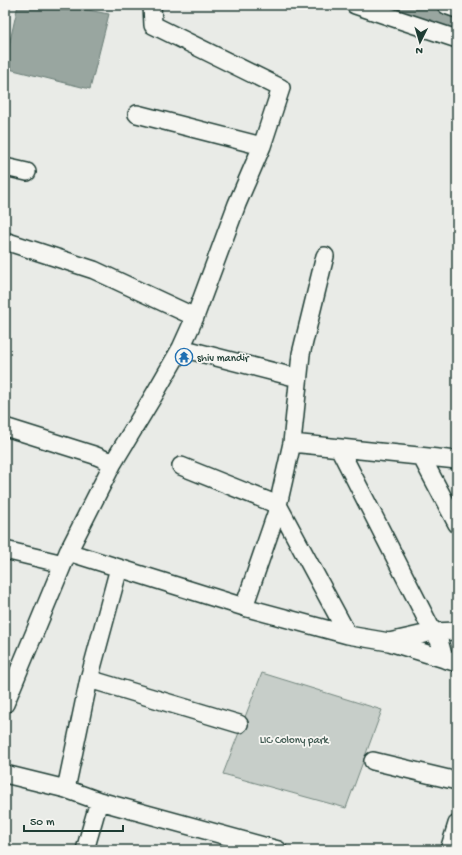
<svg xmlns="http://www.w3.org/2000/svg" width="462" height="855" font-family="'Gochi Hand',sans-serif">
<rect width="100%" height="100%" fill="#e9ebe7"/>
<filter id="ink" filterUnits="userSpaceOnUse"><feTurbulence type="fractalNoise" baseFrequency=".025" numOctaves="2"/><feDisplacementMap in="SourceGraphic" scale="8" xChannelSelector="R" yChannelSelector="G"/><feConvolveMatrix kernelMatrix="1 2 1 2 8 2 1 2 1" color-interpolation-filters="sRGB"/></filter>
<g filter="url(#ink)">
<path fill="#c7cec9" stroke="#73867e" d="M 262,673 L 382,710 L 346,808 L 223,774 Z"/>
<path fill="#99a6a0" stroke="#687c75" d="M 18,5 L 61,5 L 109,14 L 90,89 L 5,68 L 5,63 Z"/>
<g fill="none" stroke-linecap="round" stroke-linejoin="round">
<path stroke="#99a6a0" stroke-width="14" d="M 404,5 L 457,23"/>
<defs>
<path id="minor" d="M 355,5 L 457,39
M 446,5 L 457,9
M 137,114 L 262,146
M 5,167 L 27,172
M 5,241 L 94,270 L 195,317
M 181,348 L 298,378
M 5,427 L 94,455 L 113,463
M 292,443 L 301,354 L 325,256
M 339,448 L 433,632 L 439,640 L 444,659
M 421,456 L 457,524
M 181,466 L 278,505 L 348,635
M 5,550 L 63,564
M 68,552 L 244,607 L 348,635 L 389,642 L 433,632 L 457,631
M 244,607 L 276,514 L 292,443 L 457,460
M 389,642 L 457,663
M 89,679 L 239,724
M 5,704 L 68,552 L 113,463 L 154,395 L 181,348 L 195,317 L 237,204 L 262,146 L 281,88 L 153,25 L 152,5
M 373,761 L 457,781
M 5,774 L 66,789 L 99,801 L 278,850
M 66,789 L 89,679 L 119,568
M 85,850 L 99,801
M 449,850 L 457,824"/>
</defs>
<use href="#minor" stroke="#1f3d34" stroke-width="20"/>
<use href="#minor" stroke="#f6f6f2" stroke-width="17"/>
</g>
</g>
<defs>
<symbol id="temple-ring" viewBox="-11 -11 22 22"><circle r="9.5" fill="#f6f6f2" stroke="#1f6fb2" stroke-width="1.5"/><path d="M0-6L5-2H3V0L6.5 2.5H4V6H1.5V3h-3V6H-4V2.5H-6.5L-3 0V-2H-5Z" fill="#1f6fb2"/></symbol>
</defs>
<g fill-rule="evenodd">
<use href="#temple-ring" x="174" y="347" width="20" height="20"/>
</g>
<g text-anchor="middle" stroke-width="3.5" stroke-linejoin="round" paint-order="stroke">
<g font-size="11" fill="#1f3d34" stroke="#f6f6f2" text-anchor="start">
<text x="197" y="361">shiv mandir</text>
</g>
<g font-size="11" fill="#415a52" stroke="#f6f6f2">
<text x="294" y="743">LIC Colony park</text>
</g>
</g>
<rect width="462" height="855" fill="none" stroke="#f6f6f2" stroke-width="20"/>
<rect x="10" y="10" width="442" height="835" fill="none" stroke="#1f3d34" stroke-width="1.5" filter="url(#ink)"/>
<g transform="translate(420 42) rotate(185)" stroke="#f6f6f2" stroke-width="3" paint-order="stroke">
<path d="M0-3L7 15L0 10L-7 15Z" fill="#1f3d34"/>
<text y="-6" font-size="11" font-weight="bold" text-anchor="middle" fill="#1f3d34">N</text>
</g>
<path d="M24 825v6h99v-6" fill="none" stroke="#1f3d34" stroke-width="2"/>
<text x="30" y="825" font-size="12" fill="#1f3d34" stroke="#f6f6f2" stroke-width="3" paint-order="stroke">50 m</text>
</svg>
